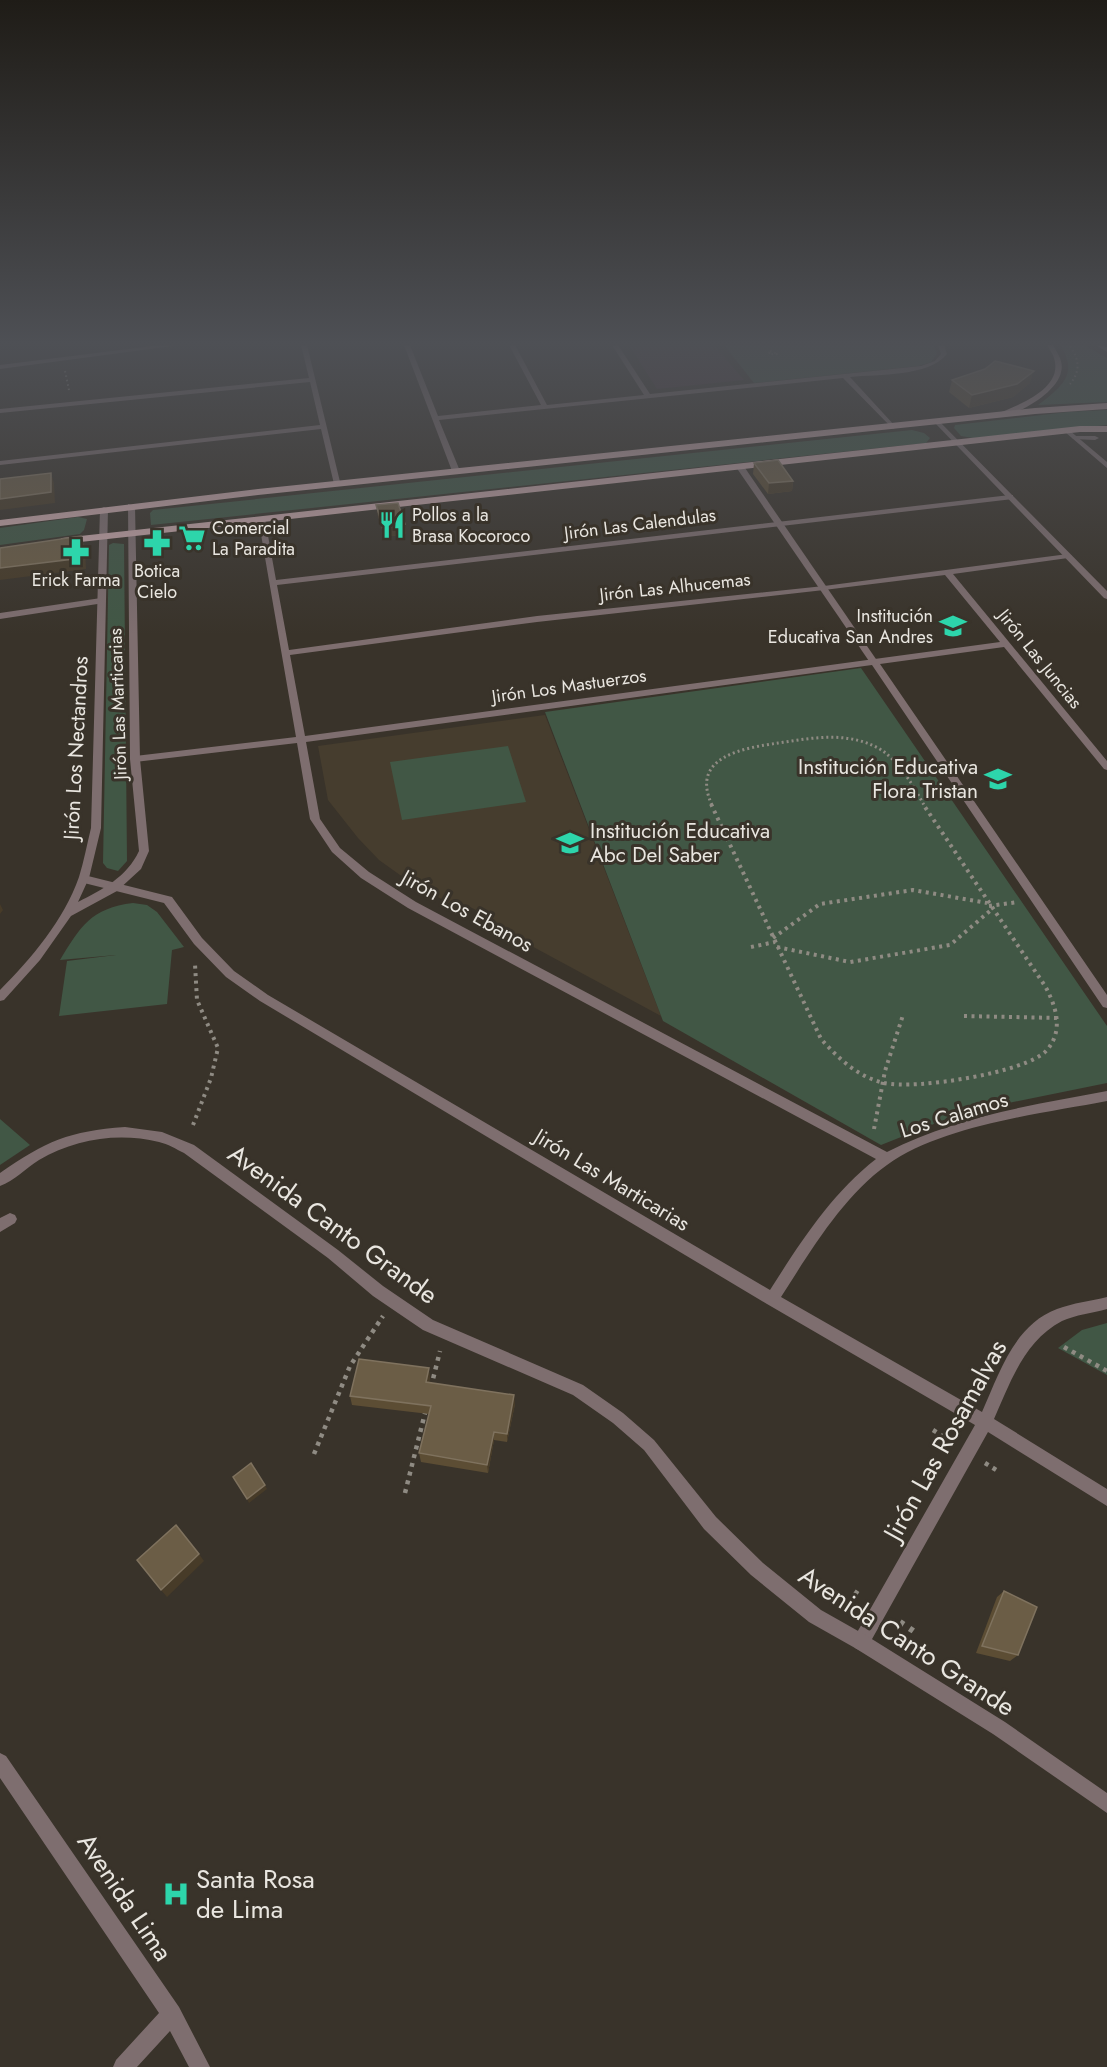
<svg xmlns="http://www.w3.org/2000/svg" width="1107" height="2067" font-family="Jost,sans-serif">
<rect width="100%" height="100%" fill="#39332a"/>
<path fill="#463d2e" d="M 545,715 L 661,1016 L 478,917 L 478,911 L 466,905 L 455,907 L 400,875 L 379,860 L 358,838 L 328,800 L 318,746 Z"/>
<path fill="#49353b" d="M 629,345 L 714,345 L 744,380 L 657,389 Z"/>
<path fill="#415745" d="M 724,345 L 934,345 L 937,354 L 931,362 L 918,366 L 754,383 Z
M 1060,345 L 1084,345 L 1107,358 L 1107,402 L 1038,405 C 1060,388 1080,374 1060,345 Z
M 1107,410 L 1107,425 L 973,438 L 961,436 L 954,428 L 955,425 L 1068,412 Z
M 912,430 L 924,433 L 930,438 L 926,443 L 151,525 L 150,513 L 153,510 Z
M 78,517 L 87,519 L 84,530 L 80,534 L 0,545 L 0,528 Z
M 113,543 L 124,544 L 127,861 L 118,871 L 107,868 L 103,863 L 109,545 Z
M 861,668 L 1107,1026 L 1107,1083 L 964,1112 L 881,1145 L 663,1021 L 545,712 Z
M 508,746 L 526,802 L 402,820 L 390,762 Z
M 133,903 L 147,905 L 157,912 L 184,947 L 172,950 L 167,1004 L 59,1016 L 67,961 L 116,955 L 60,960 C 80,927 91,908 133,903 Z
M 0,1119 L 30,1145 L 0,1165 Z
M 1107,1323 L 1107,1375 L 1058,1348 L 1082,1330 Z"/>
<g fill="none" stroke-linecap="round" stroke-linejoin="round">
<path stroke="#8f8b83" stroke-width="2" stroke-dasharray="1.5 3" stroke-linecap="butt" d="M 1070,346 C 1079,359 1081,371 1070,384
M 770,351 L 778,354 L 769,354 Z
M 65,371 L 69,390"/>
<path stroke="#8f8b83" stroke-width="3" stroke-dasharray="2 3" stroke-linecap="butt" d="M 712,805 C 689,756 745,748 778,743 C 812,738 846,731 878,748 C 899,760 912,784 924,805"/>
<path stroke="#8f8b83" stroke-width="4" stroke-dasharray="3 4.5" stroke-linecap="butt" d="M 711,804 L 821,1039 C 838,1058 858,1077 884,1083 C 914,1090 1027,1073 1047,1050 C 1064,1030 1056,1006 1045,986 L 923,804
M 989,906 L 1018,902
M 773,938 L 820,904 L 913,890 L 987,903
M 751,947 L 775,942
M 777,947 L 850,962 L 950,945 L 991,910
M 964,1016 L 1058,1018
M 193,1125 L 211,1078 L 218,1048 L 197,1000 L 195,964
M 874,1129 L 885,1071 L 903,1015"/>
<path stroke="#8f8b83" stroke-width="4.5" stroke-dasharray="4 5" stroke-linecap="butt" d="M 1064,1347 L 1107,1371
M 431,1387 L 440,1351
M 933,1430 L 952,1442
M 314,1454 L 350,1366 L 383,1316
M 985,1463 L 998,1471
M 405,1493 L 426,1409"/>
<path stroke="#8f8b83" stroke-width="6" stroke-dasharray="4.5 7" stroke-linecap="butt" d="M 854,1592 L 863,1598
M 900,1622 L 915,1632"/>
<path fill="#7e6e6f" fill-rule="evenodd" d="M 1072,436 L 1095,436 L 1099,438 L 1095,440 L 1074,439 L 1072,438 Z"/>
<path fill="#7e6e6f" fill-rule="evenodd" d="M 737,465 L 743,465 L 878,662 L 877,664 L 871,664 L 736,467 Z"/>
<path fill="#7e6e6f" fill-rule="evenodd" d="M 160,345 L 180,345 L 0,369 L 0,365 Z
M 301,345 L 307,345 L 341,486 L 334,484 L 321,429 L 0,465 L 0,461 L 320,425 L 310,382 L 0,413 L 0,409 L 309,378 Z
M 404,345 L 410,345 L 438,416 L 541,405 L 509,345 L 515,345 L 547,405 L 644,395 L 612,345 L 618,345 L 650,394 L 921,366 L 935,361 L 941,354 L 938,345 L 944,345 L 947,354 C 928,377 879,374 850,377 L 895,426 L 896,427 L 893,429 L 843,378 L 439,420 L 460,471 L 456,473 L 452,471 Z
M 1065,430 L 1069,430 L 1107,462 L 1107,468 L 1065,432 Z
M 1010,495 L 1013,495 L 1013,499 L 277,585 L 289,650 L 537,616 L 824,586 L 1068,554 L 1072,556 L 1068,558 L 953,574 L 1107,761 L 1107,770 L 1104,769 L 1004,647 L 880,664 L 1107,995 L 1107,1008 L 1103,1007 L 872,665 L 306,742 L 320,819 L 340,848 L 369,872 L 416,902 L 887,1152 C 955,1117 1032,1105 1107,1091 L 1107,1101 C 1040,1114 943,1125 887,1165 C 843,1196 810,1252 781,1297 L 982,1412 C 999,1374 1014,1325 1057,1309 C 1073,1303 1091,1301 1107,1297 L 1107,1309 C 1093,1313 1075,1315 1062,1321 C 1024,1341 1010,1383 994,1419 L 1107,1489 L 1107,1506 L 988,1432 L 867,1648 L 861,1651 L 855,1648 L 852,1642 L 855,1636 L 975,1425 L 767,1304 L 260,1001 L 226,977 L 194,944 L 164,903 L 84,883 L 79,879 L 84,875 L 172,897 L 202,938 L 234,971 L 268,995 L 770,1290 C 800,1243 831,1194 876,1159 L 408,908 L 361,878 L 332,852 L 310,819 L 297,743 L 135,762 L 130,759 L 135,756 L 296,737 L 258,517 L 265,519 L 276,580 ZM 945,575 L 1000,642 L 305,736 L 290,655 L 537,622 L 824,590 Z
M 101,598 L 105,601 L 104,603 L 0,619 L 0,613 Z
M 10,1213 L 15,1215 L 17,1219 L 15,1223 L 0,1232 L 0,1218 Z
M 0,1753 L 6,1756 L 179,2007 L 210,2067 L 189,2067 L 170,2031 L 137,2067 L 113,2067 L 116,2060 L 159,2013 L 0,1778 Z"/>
<path fill="#7e6e6f" fill-rule="evenodd" d="M 935,421 L 939,421 L 1107,591 L 1107,599 L 1104,598 L 935,423 Z
M 128,504 L 135,506 L 140,759 L 149,851 L 141,869 L 117,891 L 71,916 L 40,960 L 4,1000 L 0,1001 L 0,990 C 31,959 64,920 79,877 C 84,861 87,844 91,828 L 100,509 L 104,507 L 108,509 L 101,828 L 89,878 L 78,902 C 103,889 127,877 139,851 L 130,759 Z
M 125,1127 L 162,1132 L 194,1145 L 338,1250 L 383,1286 L 433,1320 L 583,1385 L 623,1413 L 654,1440 L 716,1517 L 763,1563 L 821,1610 L 867,1636 L 1005,1722 L 1107,1793 L 1107,1813 L 993,1734 L 855,1648 L 809,1622 L 751,1575 L 704,1529 L 644,1450 L 613,1423 L 573,1395 L 423,1330 L 373,1296 L 328,1258 L 184,1153 C 176,1149 168,1144 159,1142 C 118,1132 75,1139 39,1160 C 26,1168 14,1181 0,1186 L 0,1173 C 46,1141 69,1131 125,1127 Z"/>
<path fill="#a88e90" fill-rule="evenodd" d="M 1047,345 L 1053,345 C 1058,354 1064,362 1061,372 C 1057,393 1016,417 997,416 L 997,414 C 1018,405 1064,389 1054,358 C 1053,354 1049,349 1047,345 Z
M 1096,345 L 1107,347 L 1107,352 Z"/>
<path fill="#c8a7a9" fill-rule="evenodd" d="M 1107,403 L 1107,409 L 1035,414 L 258,495 L 0,526 L 0,520 L 258,489 L 1035,408 Z
M 1080,426 L 1107,426 L 1107,432 L 1080,432 L 62,544 L 57,541 L 62,538 Z"/>
</g>
<path fill="#5c4d34" d="M 952,380 L 1030,383 L 1013,397 L 969,408 L 949,392 Z
M 754,463 L 793,481 L 792,491 L 768,494 L 753,474 Z
M 376,505 L 406,534 L 384,537 L 378,516 Z
M 430,1377 L 429,1382 L 515,1404 L 507,1442 L 494,1440 L 488,1473 L 421,1462 L 419,1453 L 429,1414 L 352,1405 L 350,1396 Z
M 1004,1591 L 1018,1655 L 1010,1661 L 976,1653 L 997,1597 Z"/>
<path fill="#473b28" d="M 1034,371 L 1030,383 L 1013,397 L 969,408 L 972,395 Z
M 51,473 L 54,483 L 55,503 L 0,510 L 0,499 Z
M 793,481 L 792,491 L 768,494 L 769,483 Z
M 405,524 L 406,534 L 384,537 L 383,526 Z
M 81,536 L 85,547 L 86,569 L 0,580 L 0,568 Z
M 0,904 L 3,910 L 0,914 Z
M 429,1368 L 430,1377 L 428,1391 L 426,1382 Z
M 514,1395 L 515,1404 L 507,1442 L 507,1434 Z
M 494,1432 L 494,1440 L 488,1473 L 487,1465 Z
M 265,1485 L 267,1489 L 249,1503 L 247,1499 Z
M 199,1554 L 204,1561 L 167,1597 L 161,1590 Z"/>
<path fill="#6b5d46" stroke="#7f725e" stroke-width="1.5" d="M 995,361 L 1034,371 L 1017,384 L 972,395 L 952,380 L 985,369 Z
M 778,460 L 793,481 L 769,483 L 754,463 Z
M 51,473 L 51,492 L 0,499 L 0,479 Z
M 398,503 L 405,524 L 383,526 L 376,505 Z
M 81,536 L 82,558 L 0,568 L 0,548 Z
M 359,1359 L 429,1368 L 426,1382 L 514,1395 L 507,1434 L 494,1432 L 487,1465 L 419,1453 L 431,1406 L 350,1396 Z
M 251,1463 L 265,1485 L 247,1499 L 233,1477 Z
M 176,1525 L 199,1554 L 161,1590 L 137,1560 Z
M 1004,1591 L 1037,1607 L 1018,1655 L 982,1646 Z"/>
<linearGradient id="sky" x2="0" y2="1"><stop stop-color="#1f1c17"/><stop offset="0.54" stop-color="#4e5055"/><stop offset="1" stop-color="#4e5055" stop-opacity="0"/></linearGradient>
<rect width="1107" height="635" fill="url(#sky)"/>
<defs>
<symbol id="restaurant-bare" viewBox="-9 -9 18 18"><path d="M-5-6h1v4h1v-4h1v4h1v-4h1v5L-1.5 .5V6h-2V.5L-5-1ZM5-6V6H3V1.5H1.5Q1.5-4 5-6Z" fill="#2dd5ab" stroke="#39332a" stroke-width="2.5" paint-order="stroke"/></symbol>
<symbol id="supermarket-bare" viewBox="-9 -9 18 18"><path d="M-6-5.5h2.5l.6 2H6L4.5 2H-2.5L-4.4-4H-6ZM-1.5 3.2a1.3 1.3 0 1 0 .1 0ZM3 3.2a1.3 1.3 0 1 0 .1 0Z" fill="#2dd5ab" stroke="#39332a" stroke-width="2.5" paint-order="stroke"/></symbol>
<symbol id="pharmacy-bare" viewBox="-9 -9 18 18"><path d="M-2-6h4v4h4v4h-4v4h-4v-4h-4v-4h4Z" fill="#2dd5ab" stroke="#39332a" stroke-width="2.5" paint-order="stroke"/></symbol>
<symbol id="school-bare" viewBox="-9 -9 18 18"><path d="M0-5L7-2L0 1L-7-2ZM-4 1L0 2.5L4 1V4Q0 6-4 4Z" fill="#2dd5ab" stroke="#39332a" stroke-width="2.5" paint-order="stroke"/></symbol>
<symbol id="hospital-bare" viewBox="-9 -9 18 18"><path d="M-5-5h3v3.5h4V-5h3V5h-3V1.5h-4V5h-3Z" fill="#2dd5ab" stroke="#39332a" stroke-width="2.5" paint-order="stroke"/></symbol>
</defs>
<g fill-rule="evenodd">
<use href="#restaurant-bare" x="373" y="506" width="38" height="38"/>
<use href="#supermarket-bare" x="173" y="519" width="38" height="38"/>
<use href="#pharmacy-bare" x="138" y="524" width="38" height="38"/>
<use href="#pharmacy-bare" x="57" y="533" width="38" height="38"/>
<use href="#school-bare" x="934" y="607" width="38" height="38"/>
<use href="#school-bare" x="979" y="760" width="38" height="38"/>
<use href="#school-bare" x="551" y="824" width="38" height="38"/>
<use href="#hospital-bare" x="157" y="1875" width="38" height="38"/>
</g>
<g text-anchor="middle" stroke-width="6" stroke-linejoin="round" paint-order="stroke">
<g font-size="18" fill="#e9e6e0" stroke="#39332a" text-anchor="start">
<text x="412" y="521">Pollos a la<tspan x="412" dy="21">Brasa Kocoroco</tspan></text>
<text x="212" y="534">Comercial<tspan x="212" dy="21">La Paradita</tspan></text>
<text x="157" y="577" text-anchor="middle">Botica<tspan x="157" dy="21">Cielo</tspan></text>
<text x="76" y="586" text-anchor="middle">Erick Farma</text>
<text x="933" y="622" text-anchor="end">Institución<tspan x="933" dy="21">Educativa San Andres</tspan></text>
</g>
<g font-size="18" fill="#e9e6e0" stroke="#39332a">
<text transform="translate(640 524) rotate(-7)" y="6">Jirón Las Calendulas</text>
<text transform="translate(675 587) rotate(-6)" y="6">Jirón Las Alhucemas</text>
<text transform="translate(1040 659) rotate(51)" y="6">Jirón Las Juncias</text>
<text transform="translate(569 686) rotate(-8)" y="6">Jirón Los Mastuerzos</text>
<text transform="translate(118 704) rotate(-92)" y="6">Jirón Las Marticarias</text>
</g>
<g font-size="21" fill="#e9e6e0" stroke="#39332a">
<text transform="translate(76 748) rotate(-87)" y="7">Jirón Los Nectandros</text>
<text transform="translate(467 911) rotate(29)" y="7">Jirón Los Ebanos</text>
<text transform="translate(954 1115) rotate(-17)" y="7">Los Calamos</text>
<text transform="translate(612 1180) rotate(31)" y="7">Jirón Las Marticarias</text>
</g>
<g font-size="21" fill="#e9e6e0" stroke="#39332a" text-anchor="end">
<text x="978" y="774">Institución Educativa<tspan x="978" dy="24">Flora Tristan</tspan></text>
<text x="590" y="838" text-anchor="start">Institución Educativa<tspan x="590" dy="24">Abc Del Saber</tspan></text>
</g>
<g font-size="26" fill="#e9e6e0" stroke="#39332a">
<text transform="translate(333 1224) rotate(36)" y="9">Avenida Canto Grande</text>
<text transform="translate(945 1440) rotate(-61)" y="9">Jirón Las Rosamalvas</text>
<text transform="translate(907 1641) rotate(33)" y="9">Avenida Canto Grande</text>
<text transform="translate(125 1897) rotate(56)" y="9">Avenida Lima</text>
</g>
<g font-size="26" fill="#e9e6e0" stroke="#39332a" text-anchor="start">
<text x="196" y="1888">Santa Rosa<tspan x="196" dy="30">de Lima</tspan></text>
</g>
</g>
</svg>
